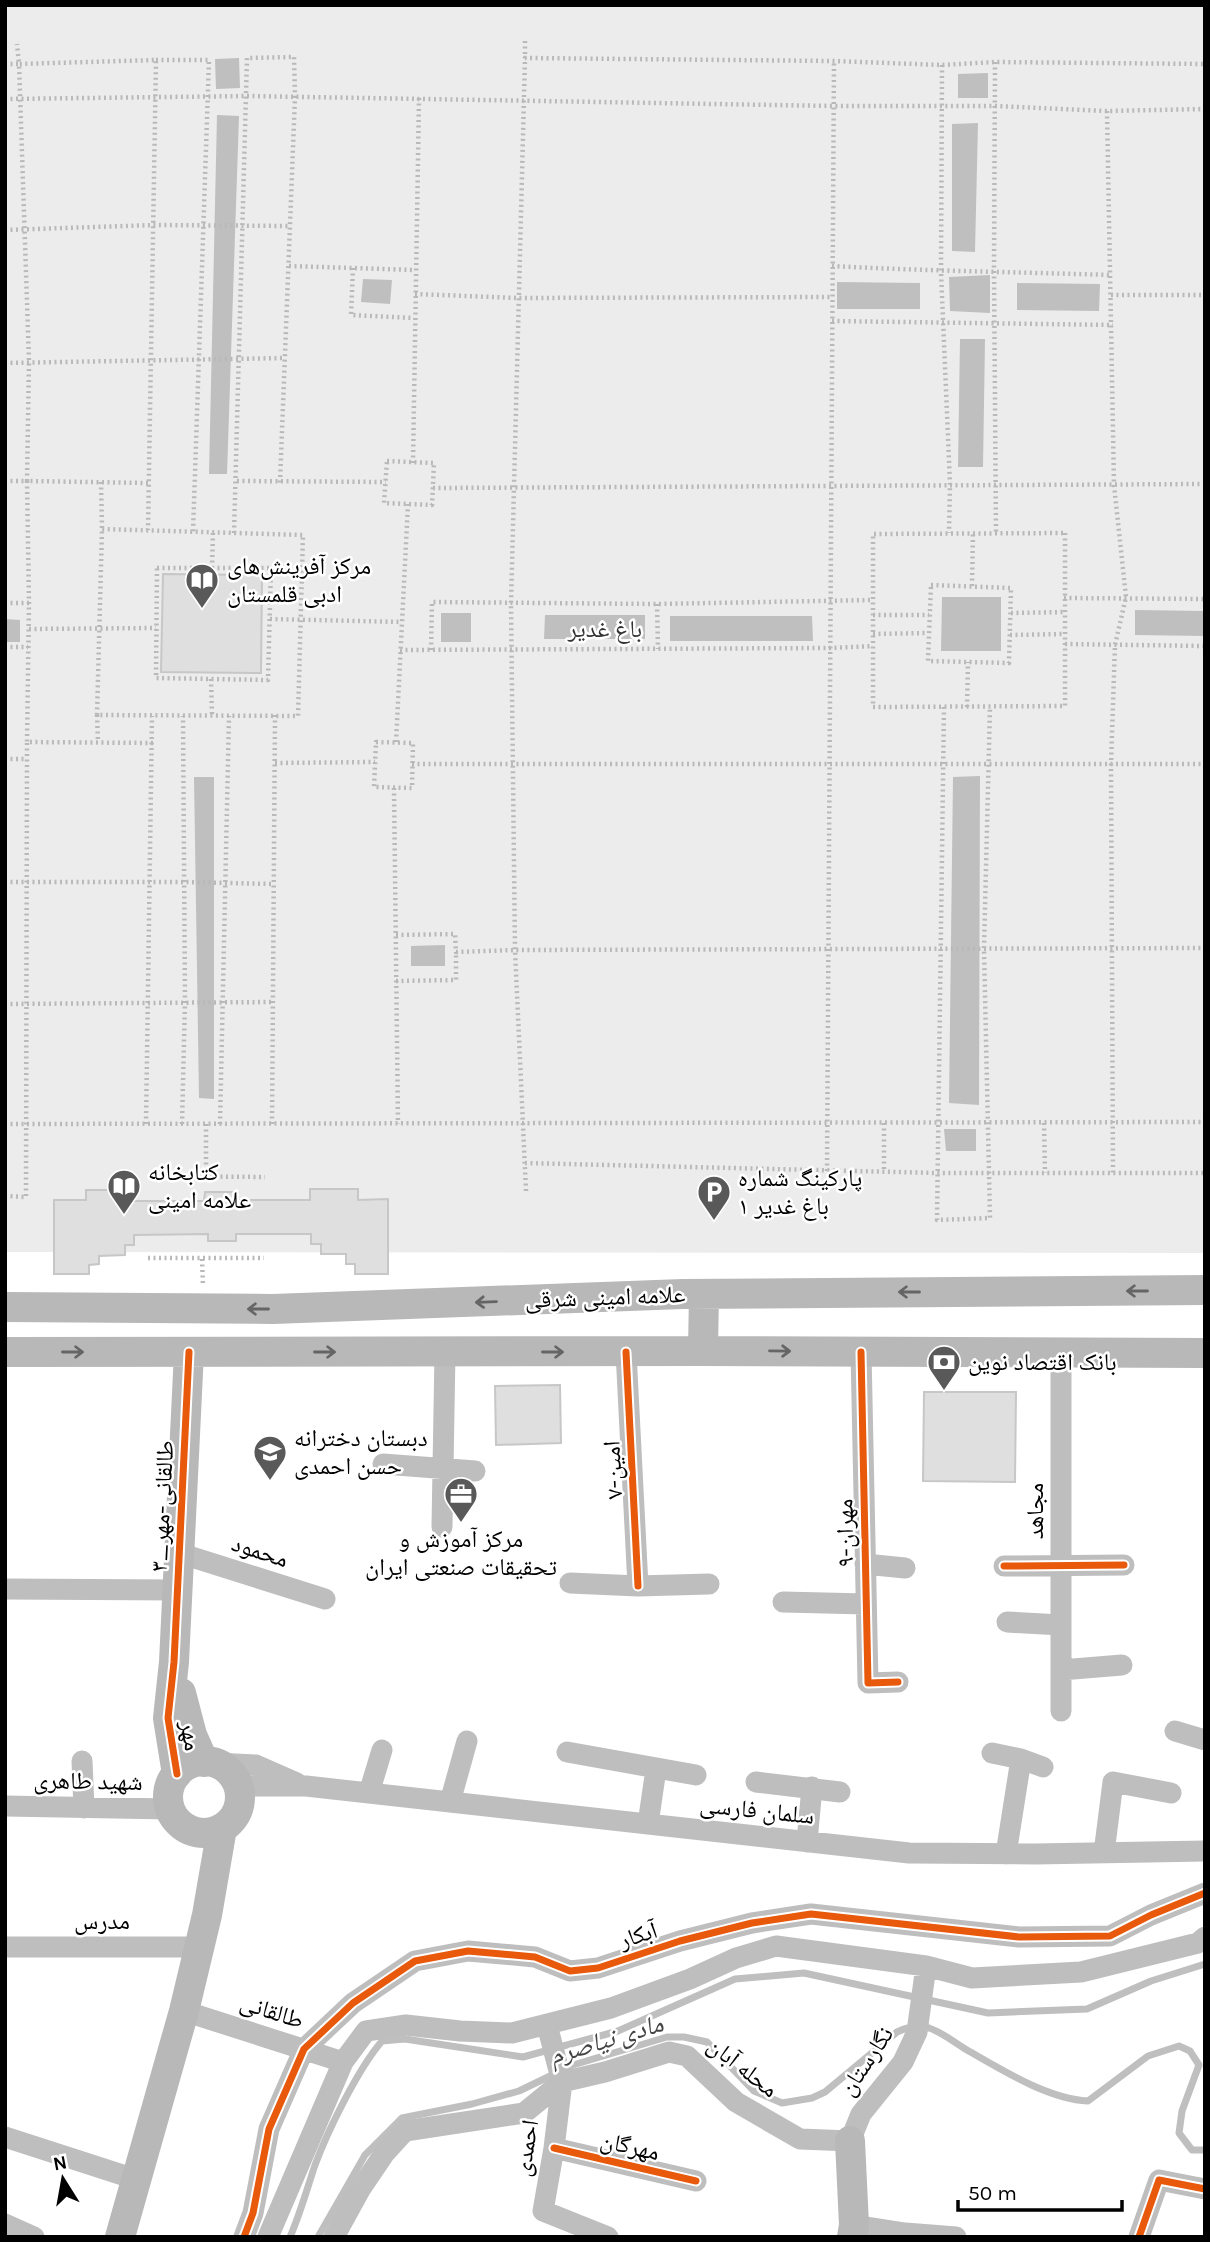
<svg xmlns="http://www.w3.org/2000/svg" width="1210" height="2242" font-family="Karla,'Noto Naskh Arabic',sans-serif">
<rect width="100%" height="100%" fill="#fff"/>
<path fill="#ececec" d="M 5,5 L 1205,5 L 1205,1253 L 5,1252 Z"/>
<path fill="#bfbfbf" d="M 239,58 L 240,88 L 216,89 L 215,59 Z
M 988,73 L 988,98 L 958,98 L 958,74 Z
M 217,115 L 239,116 L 227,474 L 209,474 Z
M 978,123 L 975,252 L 952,251 L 952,124 Z
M 990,275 L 990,313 L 950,311 L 949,277 Z
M 363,279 L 392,280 L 390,304 L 361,302 Z
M 837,282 L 920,283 L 920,309 L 837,309 Z
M 1017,283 L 1100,284 L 1099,311 L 1017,310 Z
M 960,339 L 985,339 L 983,467 L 958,467 Z
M 942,597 L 1001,597 L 1001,651 L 941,651 Z
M 1135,610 L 1205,611 L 1205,636 L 1135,635 Z
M 441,613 L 471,613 L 471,642 L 441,642 Z
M 545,615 L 645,615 L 645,639 L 544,639 Z
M 670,616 L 812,616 L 813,641 L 670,641 Z
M 5,619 L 20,620 L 20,642 L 5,642 Z
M 980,776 L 979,1105 L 949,1103 L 953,777 Z
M 194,777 L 214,777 L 214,1099 L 199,1098 Z
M 445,945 L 445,966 L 411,966 L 411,946 Z
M 944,1129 L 976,1129 L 976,1151 L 946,1151 Z"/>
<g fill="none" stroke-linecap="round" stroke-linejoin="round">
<path stroke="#bfbfbf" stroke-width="7" d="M 290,2237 C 300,2214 307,2189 315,2165 C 328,2130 358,2069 382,2041 L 405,2039 L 523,2057 L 618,2031 L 735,1979 L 804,1973 L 988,2013 L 1087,2009 L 1151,1981 L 1205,1964
M 318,2237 L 365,2155 L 402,2118 L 472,2104 L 519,2091 L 573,2065 L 667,2037 L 684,2037 L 707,2042 L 754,2091 L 782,2103 L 812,2098 L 825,2092 L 897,2032 C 908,2027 917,2025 929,2028 C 942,2032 955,2043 967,2050 C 1002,2070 1048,2099 1088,2101 L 1148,2056 L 1179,2046 L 1190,2051 L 1199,2065 L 1182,2111 L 1179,2133 L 1192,2150 L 1205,2150"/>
</g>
<path fill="#dfdfdf" stroke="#c7c7c7" stroke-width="2" d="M 163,574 L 262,575 L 261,673 L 161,672 Z
M 310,1189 L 358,1189 L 358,1200 L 388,1199 L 388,1274 L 355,1274 L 355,1264 L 346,1264 L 346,1254 L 321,1254 L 321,1244 L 311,1244 L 311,1234 L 236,1234 L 236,1241 L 208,1241 L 208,1234 L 134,1235 L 134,1245 L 125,1245 L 125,1255 L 99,1256 L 99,1264 L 89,1265 L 89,1274 L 54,1274 L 54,1200 L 86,1200 L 86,1190 L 133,1190 L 133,1201 L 204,1201 L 205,1192 L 238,1192 L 238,1200 L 310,1200 Z
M 560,1385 L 561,1443 L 496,1445 L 495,1386 Z
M 924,1392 L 1016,1392 L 1015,1482 L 923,1481 Z"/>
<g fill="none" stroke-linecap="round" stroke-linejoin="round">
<path stroke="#b9b9b9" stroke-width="4.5" stroke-dasharray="2 3.5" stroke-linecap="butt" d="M 525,41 L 525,58
M 156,60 L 209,60 L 193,532
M 995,62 L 994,271 L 996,533
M 5,64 L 19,64 L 17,44
M 942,65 L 941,272 L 950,484 L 949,533
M 5,99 L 248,96 L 833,106 L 996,106 L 1107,111 L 1205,109
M 1107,111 L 1114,485 L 1126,597 L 1115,645 L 1111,764 L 1113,1173
M 5,230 L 154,225 L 290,226
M 289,266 L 415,270
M 832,266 C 925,271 1017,272 1110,275
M 353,268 L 351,315 L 414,318
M 415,294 L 518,298 L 832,297
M 1111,295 L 1205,295
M 832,321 L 1113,325
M 5,363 L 285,358
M 387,461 L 434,463 L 432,505 L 384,503 Z
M 413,463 L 419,98
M 5,481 L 27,481 L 29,362 L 19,64 L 156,60 L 148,530
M 237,481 L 386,482
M 101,482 L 102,529 L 97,715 L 298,716 L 303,535 L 102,529
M 148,483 L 27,481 L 29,603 L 27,742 L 153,743
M 433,488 L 1205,484
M 234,533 L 247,58 L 294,57 L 295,96 L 280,483
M 1065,533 L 1065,706 L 873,707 L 873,534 Z
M 157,568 L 271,568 L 268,680 L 156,678 Z
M 212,568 L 213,532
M 931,585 L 1011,588 L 1009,663 L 928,661 Z
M 972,586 L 973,533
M 1064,598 L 1205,599
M 5,603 L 29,603
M 657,604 L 658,649
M 1011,613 L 1064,612
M 873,615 L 929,615
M 270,619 L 402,622
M 29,629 L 156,628
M 873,634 L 928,633
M 1010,635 L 1065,634
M 1065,644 L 1205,646
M 5,647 L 28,647
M 400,650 L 830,648 L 873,646
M 431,650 L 432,602 L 657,604 L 873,600
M 211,679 L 212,714
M 944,707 L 937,1220 L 990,1218 L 984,949 L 990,707
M 967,707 L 968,662
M 97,715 L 98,742
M 376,742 L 413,743 L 412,788 L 374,787 Z
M 396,742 L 408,504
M 5,759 L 27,759
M 275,763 L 375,762
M 412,764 L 1205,764
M 394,788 L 398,1124
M 5,882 L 185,882 L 272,884
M 396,935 L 455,934 L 456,952 L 515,950 L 1205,948
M 396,981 L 456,980 L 456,952
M 5,1004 L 273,1002
M 884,1123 L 884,1172
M 1044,1123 L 1045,1173
M 5,1124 L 1205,1122
M 146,1124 L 152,716
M 182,1124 L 185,1001 L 183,716
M 206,1124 L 206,1176
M 220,1124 L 229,716
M 272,1124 L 275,715
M 525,1163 L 937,1173 L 1205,1173
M 827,1171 L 834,61
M 149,1176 L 265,1177
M 526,1191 L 515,950 L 511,604 L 525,58 L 834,61 L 942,65 L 995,62 L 1205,64
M 5,1196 L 26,1197 L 27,742
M 148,1258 L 264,1258
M 202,1259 L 203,1286"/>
<path stroke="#bebebe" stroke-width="21" d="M 626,1352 L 638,1586
M 861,1352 L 868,1683 L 898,1682
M 1061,1353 L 1061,1711
M 383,1464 L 475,1471
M 442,1527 L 445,1352
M 179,1553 L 325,1599
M 865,1564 L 905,1568
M 1004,1566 L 1124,1565
M 570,1583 L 638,1586 L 709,1584
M 5,1589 L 177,1590
M 783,1602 L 866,1604
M 1007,1622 L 1061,1625
M 1061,1670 L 1122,1665
M 1175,1731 L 1205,1740
M 567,1752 L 696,1775
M 992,1753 L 1021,1759 L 1043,1767
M 82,1761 L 84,1808
M 215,1763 L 256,1765 L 297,1783
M 756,1782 L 840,1792
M 238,1786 L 306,1786 L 909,1853 L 1035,1854 L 1205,1851
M 369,1793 L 382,1750
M 450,1802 L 467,1741
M 5,1806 L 170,1809
M 648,1824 L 656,1769
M 807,1842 L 812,1787
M 1104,1853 L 1113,1782 L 1171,1793
M 1006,1854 L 1021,1759
M 5,1947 L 199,1947
M 184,2011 L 343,2062
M 547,2025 L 562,2082 L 554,2148 L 543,2211 L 608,2237
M 5,2137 L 135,2179
M 554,2148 L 696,2181
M 5,2224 L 34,2237
M 854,2225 L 905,2233 L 956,2237
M 244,2237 L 253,2213 L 269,2129 L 304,2049 L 353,2003 L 415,1961 L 468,1951 L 535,1957 L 570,1971 L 598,1968 L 680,1941 L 752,1923 L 811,1914 L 1019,1937 L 1110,1936 L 1151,1915 L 1205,1893
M 268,2237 L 343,2062 L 366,2031 L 406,2025 L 460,2031 L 512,2033 L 611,2008 L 690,1979 L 736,1958 L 776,1946 L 926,1966 L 972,1978 L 1081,1972 L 1198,1943 L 1205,1937
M 334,2237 L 361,2188 L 384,2154 L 405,2131 L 524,2113 L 562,2082 L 605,2072 L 669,2052 L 687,2056 L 736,2102 L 800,2139 L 850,2141 L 861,2114 L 903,2062 L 917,2032 L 926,1966
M 1139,2237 L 1159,2180 L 1205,2189"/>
<path stroke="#b8b8b8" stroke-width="30" d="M 5,1307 L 273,1309 L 683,1294 L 1205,1290
M 703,1351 L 704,1294
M 5,1352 L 703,1351 L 1205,1353
M 181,1693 L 192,1735 L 204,1762
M168 1797a36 36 0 1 1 72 0a36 36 0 1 1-72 0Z
M 177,1774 L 168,1718 L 174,1662 L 189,1352
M 850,2141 L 854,2225 L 852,2237
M 120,2237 L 184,2011 L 207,1915 L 222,1828"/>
<defs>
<path id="cycleway" d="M 626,1352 L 638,1586
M 861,1352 L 868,1683 L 898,1682
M 1004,1566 L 1124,1565
M 177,1774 L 168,1718 L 174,1662 L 189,1352
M 554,2148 L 696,2181
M 244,2237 L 253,2213 L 269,2129 L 304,2049 L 353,2003 L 415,1961 L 468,1951 L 535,1957 L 570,1971 L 598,1968 L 680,1941 L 752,1923 L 811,1914 L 1019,1937 L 1110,1936 L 1151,1915 L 1205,1893
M 1139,2237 L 1159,2180 L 1205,2189"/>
</defs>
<use href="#cycleway" stroke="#fff" stroke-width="11"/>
<use href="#cycleway" stroke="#e8590c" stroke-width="7"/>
</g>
<defs><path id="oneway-shaft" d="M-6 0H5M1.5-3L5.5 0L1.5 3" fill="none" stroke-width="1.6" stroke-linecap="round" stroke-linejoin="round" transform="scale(1.75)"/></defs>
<g stroke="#656565">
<use href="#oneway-shaft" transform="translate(1137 1291) rotate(180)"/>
<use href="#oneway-shaft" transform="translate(909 1292) rotate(180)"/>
<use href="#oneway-shaft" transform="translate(486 1302) rotate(178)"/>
<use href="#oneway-shaft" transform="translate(258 1309) rotate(-180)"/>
<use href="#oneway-shaft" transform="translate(780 1351) rotate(1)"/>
<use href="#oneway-shaft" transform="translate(73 1352)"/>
<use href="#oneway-shaft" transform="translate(325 1352)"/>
<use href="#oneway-shaft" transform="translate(553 1352)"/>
</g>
<defs>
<symbol id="library-pin" viewBox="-11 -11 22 30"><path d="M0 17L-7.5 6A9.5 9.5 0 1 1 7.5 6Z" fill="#595959" stroke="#fff"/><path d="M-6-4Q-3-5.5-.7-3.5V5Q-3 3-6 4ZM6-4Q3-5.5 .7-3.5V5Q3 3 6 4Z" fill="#fff"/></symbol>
<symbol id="parking-pin" viewBox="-11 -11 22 30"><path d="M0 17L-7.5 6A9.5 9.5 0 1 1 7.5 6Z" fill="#595959" stroke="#fff"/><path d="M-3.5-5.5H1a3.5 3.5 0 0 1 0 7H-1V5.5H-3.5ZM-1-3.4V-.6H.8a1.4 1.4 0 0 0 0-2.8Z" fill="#fff"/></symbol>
<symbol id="bank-pin" viewBox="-11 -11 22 30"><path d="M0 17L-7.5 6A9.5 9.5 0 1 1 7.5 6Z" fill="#595959" stroke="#fff"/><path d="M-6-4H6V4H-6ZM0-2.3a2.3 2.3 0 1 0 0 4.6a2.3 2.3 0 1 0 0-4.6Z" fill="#fff"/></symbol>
<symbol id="school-pin" viewBox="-11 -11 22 30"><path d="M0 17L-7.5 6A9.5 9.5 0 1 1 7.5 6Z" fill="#595959" stroke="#fff"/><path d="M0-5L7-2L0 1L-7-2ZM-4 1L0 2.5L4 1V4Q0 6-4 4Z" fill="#fff"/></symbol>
<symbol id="office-pin" viewBox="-11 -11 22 30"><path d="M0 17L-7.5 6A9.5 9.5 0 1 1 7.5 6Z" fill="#595959" stroke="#fff"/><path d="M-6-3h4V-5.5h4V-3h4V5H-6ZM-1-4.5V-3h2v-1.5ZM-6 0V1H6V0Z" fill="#fff"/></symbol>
</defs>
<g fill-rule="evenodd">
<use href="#library-pin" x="183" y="561" width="38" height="52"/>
<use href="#library-pin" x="105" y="1167" width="38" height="52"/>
<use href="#parking-pin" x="695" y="1173" width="38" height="52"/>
<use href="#bank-pin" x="925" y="1343" width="38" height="52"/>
<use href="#school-pin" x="251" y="1433" width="38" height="52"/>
<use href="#office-pin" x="442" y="1475" width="38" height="52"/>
</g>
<g text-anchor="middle" stroke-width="5" stroke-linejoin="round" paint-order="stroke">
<g font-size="24" fill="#000" stroke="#fff" text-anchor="start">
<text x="227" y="574">مرکز آفرینش‌های<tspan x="227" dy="28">ادبی قلمستان</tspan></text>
<text x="148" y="1180">کتابخانه<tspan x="148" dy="28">علامه امینی</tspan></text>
<text x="738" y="1186">پارکینگ شماره<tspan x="738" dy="28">۱ باغ غدیر</tspan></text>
<text x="968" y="1370">بانک اقتصاد نوین</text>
<text x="294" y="1446">دبستان دخترانه<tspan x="294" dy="28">حسن احمدی</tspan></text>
<text x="461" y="1547" text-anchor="middle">مرکز آموزش و<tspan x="461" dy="28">تحقیقات صنعتی ایران</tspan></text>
</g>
<g font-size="24" fill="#333" stroke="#fff">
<text x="605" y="637">باغ غدیر</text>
</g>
<g font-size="24" fill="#000" stroke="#fff">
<text transform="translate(605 1297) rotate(-2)" y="8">علامه امینی شرقی</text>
<text transform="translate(613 1470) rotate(-93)" y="8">۷-امین</text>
<text transform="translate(162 1506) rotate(-87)" y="8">۳_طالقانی-مهر</text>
<text transform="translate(1035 1511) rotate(-90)" y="8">مجاهد</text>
<text transform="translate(845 1533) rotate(-91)" y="8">۹-مهران</text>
<text transform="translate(260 1551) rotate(18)" y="8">محمود</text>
<text transform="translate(191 1736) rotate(82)" y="8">مهر</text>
<text transform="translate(88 1781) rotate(1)" y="8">شهید طاهری</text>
<text transform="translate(757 1810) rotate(6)" y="8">سلمان فارسی</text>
<text x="102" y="1929">مدرس</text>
<text transform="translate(638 1935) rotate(-18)" y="8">آبکار</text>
<text transform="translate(272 2011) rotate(18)" y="8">طالقانی</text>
<text transform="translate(866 2061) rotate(-56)" y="8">نگارستان</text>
<text transform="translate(743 2067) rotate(38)" y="8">محله آبان</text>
<text transform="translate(630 2146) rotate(13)" y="8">مهرگان</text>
<text transform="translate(526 2148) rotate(-81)" y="8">احمدی</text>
</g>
<g font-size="26" font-style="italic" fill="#444" stroke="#fff">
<text transform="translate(606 2039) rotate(-17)" y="9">مادی نیاصرم</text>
</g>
</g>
<rect width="1210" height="2242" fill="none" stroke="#000000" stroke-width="14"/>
<g transform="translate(63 2179) rotate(349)" stroke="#ffffff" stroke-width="5" paint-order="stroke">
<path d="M0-5L12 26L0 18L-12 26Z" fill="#000000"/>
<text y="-10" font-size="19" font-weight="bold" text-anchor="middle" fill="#000000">N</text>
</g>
<path d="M958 2200v10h164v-10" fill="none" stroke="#000000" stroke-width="3.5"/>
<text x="968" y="2200" font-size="21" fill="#000000" stroke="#ffffff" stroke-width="5" paint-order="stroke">50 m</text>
</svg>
